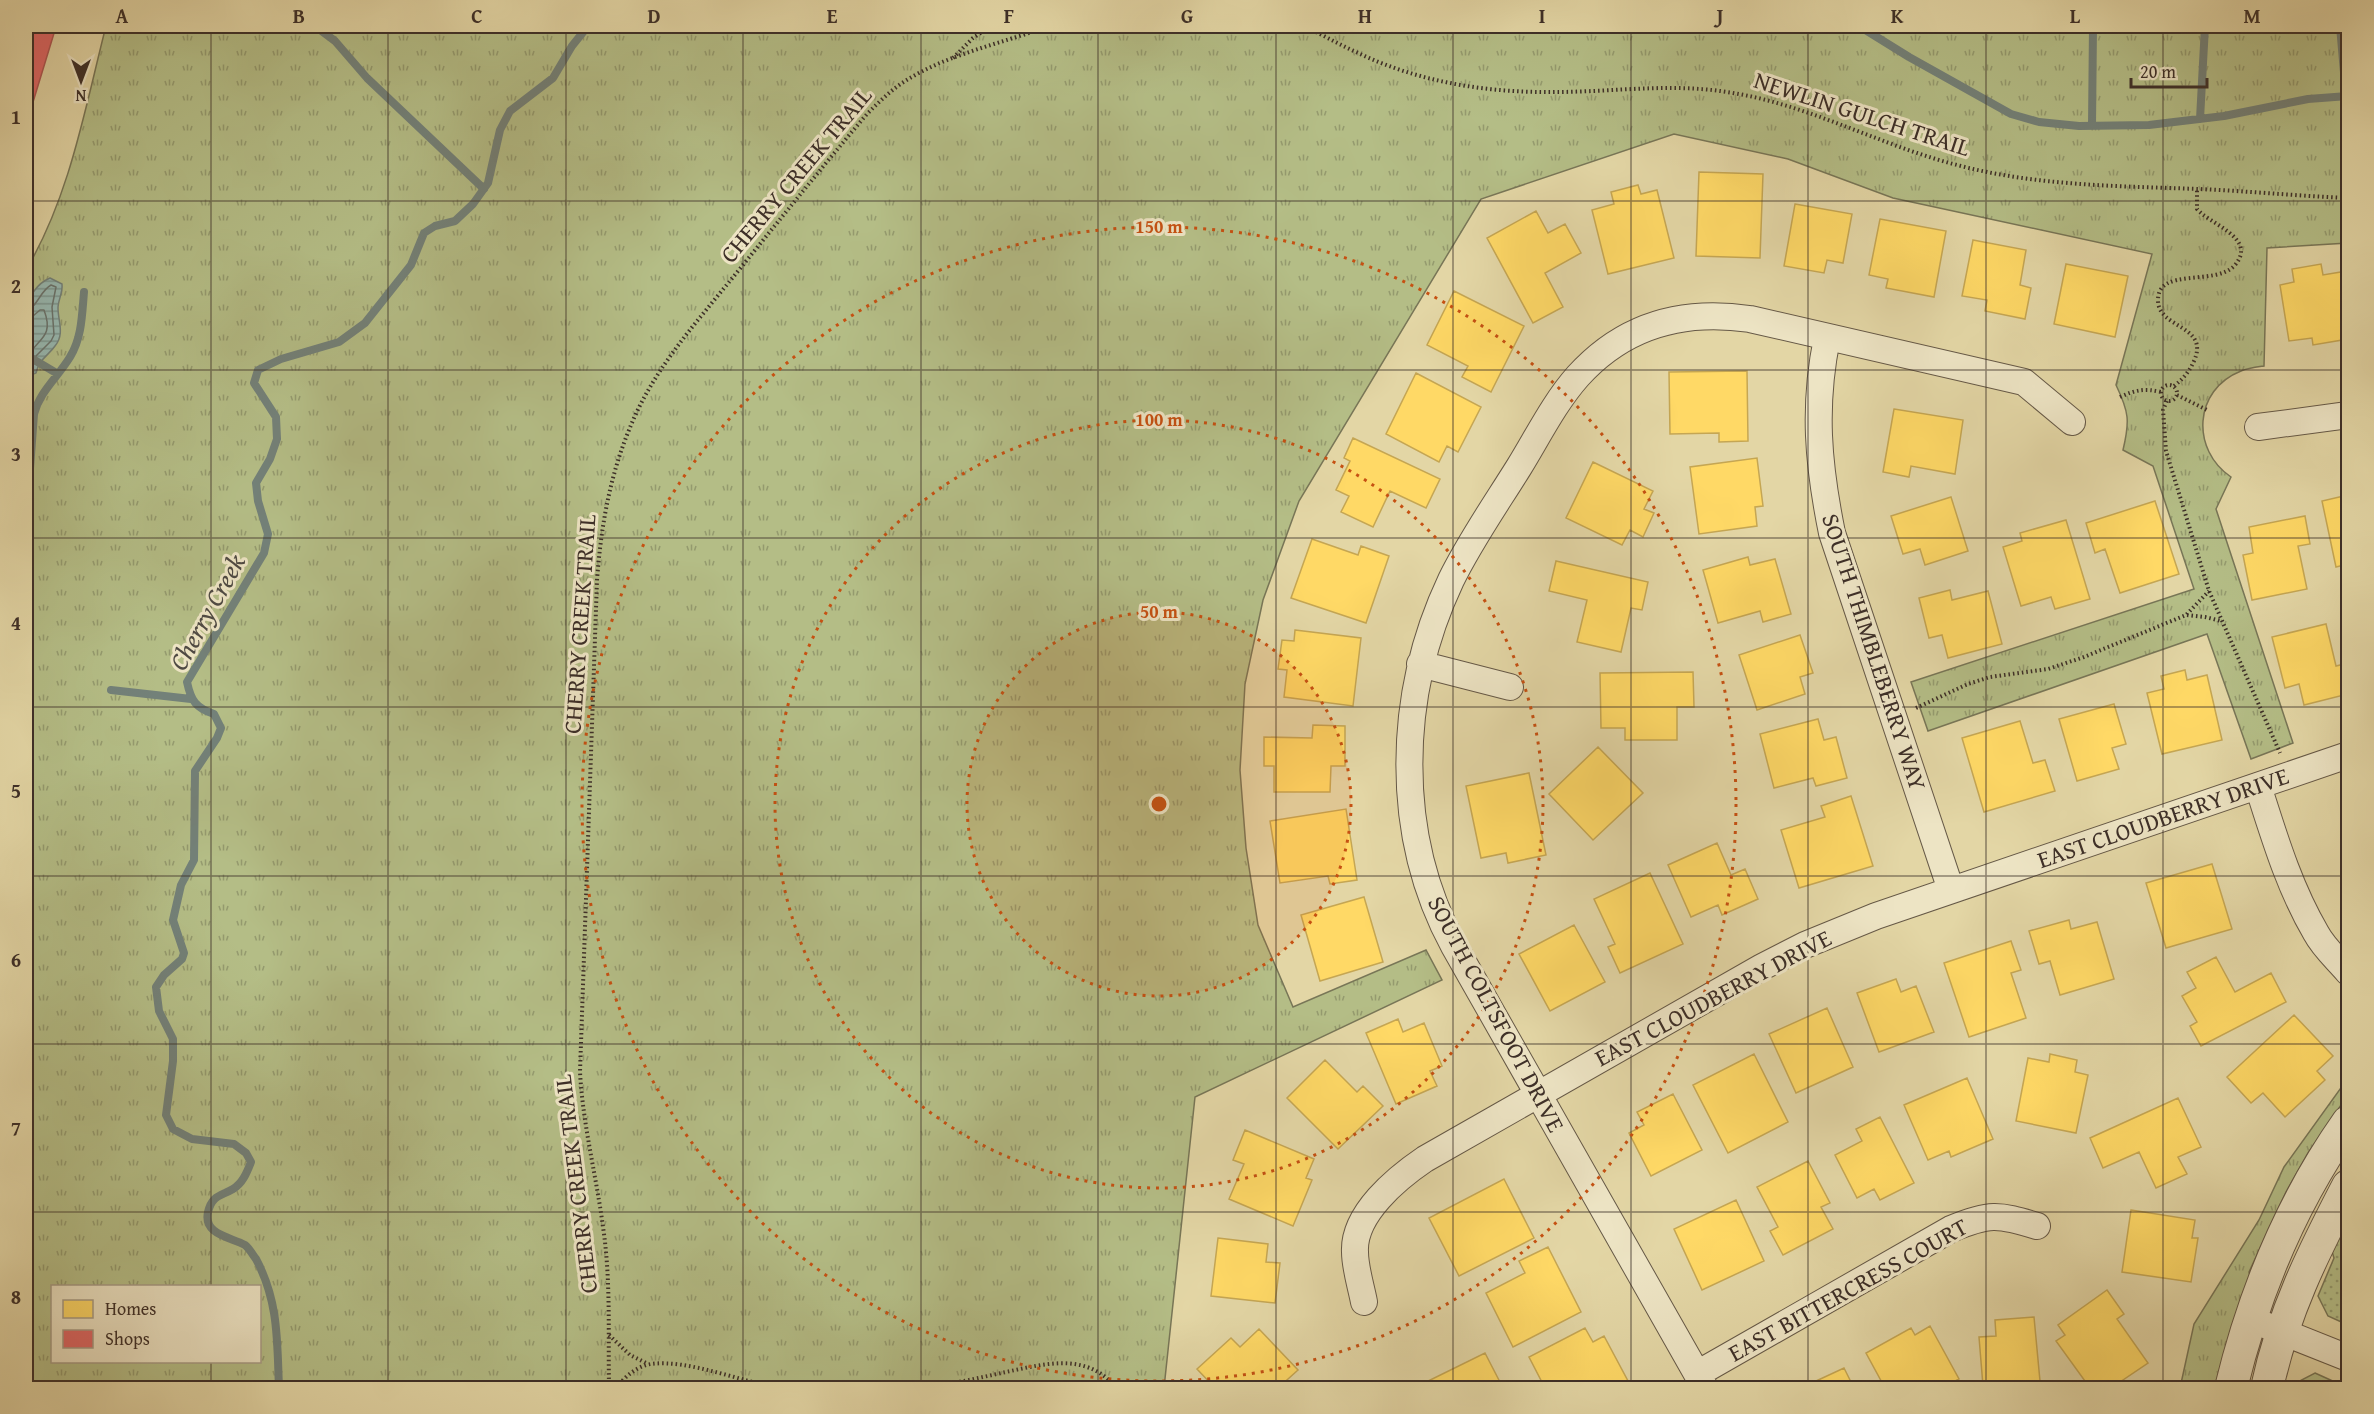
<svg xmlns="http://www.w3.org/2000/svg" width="2374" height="1414" font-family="'Gentium Book Plus',serif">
<defs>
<pattern id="grass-tufts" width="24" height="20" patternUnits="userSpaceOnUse" patternTransform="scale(1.5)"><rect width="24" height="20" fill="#b4bd86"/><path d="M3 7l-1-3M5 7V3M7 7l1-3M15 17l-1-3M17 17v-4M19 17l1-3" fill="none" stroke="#949a6e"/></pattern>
<pattern id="park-dots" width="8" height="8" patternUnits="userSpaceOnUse" patternTransform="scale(1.5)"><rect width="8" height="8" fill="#b4bd86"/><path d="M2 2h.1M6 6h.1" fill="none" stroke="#949a6e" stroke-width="1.8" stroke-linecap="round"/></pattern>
<pattern id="water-rules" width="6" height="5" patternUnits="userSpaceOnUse" patternTransform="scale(1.5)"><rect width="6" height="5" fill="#97b7af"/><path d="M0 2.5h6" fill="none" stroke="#7c958e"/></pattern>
</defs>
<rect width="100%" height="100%" fill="#e3d6a5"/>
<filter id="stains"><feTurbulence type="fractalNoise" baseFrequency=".00333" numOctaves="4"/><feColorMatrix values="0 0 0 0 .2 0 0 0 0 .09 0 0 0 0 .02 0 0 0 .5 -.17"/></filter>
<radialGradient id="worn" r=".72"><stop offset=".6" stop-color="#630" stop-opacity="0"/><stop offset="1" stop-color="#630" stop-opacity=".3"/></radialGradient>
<path fill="url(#grass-tufts)" stroke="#787657" stroke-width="1.5" fill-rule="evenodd" d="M 106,26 L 2348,26 L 2348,243 L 2267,248 L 2264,366 C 2257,367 2248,368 2241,371 C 2193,390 2191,450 2231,477 L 2216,509 L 2293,743 L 2251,759 L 2207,634 L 1928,731 L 1911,682 L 2194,589 L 2153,466 L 2123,450 C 2130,421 2129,412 2116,385 L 2152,254 L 1893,198 L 1788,159 L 1674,134 L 1481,199 L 1299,501 L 1263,600 L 1245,684 L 1240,770 L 1246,848 L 1258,925 L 1293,1007 L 1426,950 L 1442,980 L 1195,1097 L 1164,1388 L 26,1388 L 26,270 C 70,196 85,108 106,26 ZM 52,1286 L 260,1286 L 260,1362 L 52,1362 Z
M 2348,1078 L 2348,1095 L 2308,1153 L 2286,1192 L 2249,1272 L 2251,1280 L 2220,1388 L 2180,1388 L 2194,1324 L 2259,1220 L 2284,1167 Z
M 2315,1373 L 2337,1383 L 2335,1388 L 2286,1388 Z"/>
<path fill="url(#park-dots)" stroke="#787657" stroke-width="1.5" d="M 2348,1208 L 2348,1325 L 2328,1316 L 2318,1296 L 2334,1258 L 2330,1245 Z"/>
<path fill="url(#water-rules)" stroke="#738179" stroke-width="1.5" d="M 50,278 L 62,284 C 63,293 58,300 58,308 C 58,321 65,334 55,346 C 48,356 39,359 36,373 L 26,377 C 25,346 15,293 50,278 Z"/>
<path fill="#ffd966" stroke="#c5a653" stroke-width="1.5" d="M 1699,172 L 1763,174 L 1760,258 L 1696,256 Z
M 1638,185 L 1641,194 L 1657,190 L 1674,258 L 1608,274 L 1592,210 L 1614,204 L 1611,192 Z
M 1795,204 L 1852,214 L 1843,263 L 1827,260 L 1824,273 L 1784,266 Z
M 1536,211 L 1548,233 L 1565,224 L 1581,253 L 1545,273 L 1563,307 L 1533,323 L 1487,238 Z
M 1880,219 L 1946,231 L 1934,297 L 1886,288 L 1888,279 L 1869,275 Z
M 1973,240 L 2026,250 L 2020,285 L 2031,288 L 2025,319 L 1985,311 L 1987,300 L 1962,296 Z
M 2066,264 L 2128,276 L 2115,337 L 2054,324 Z
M 2321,264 L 2323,275 L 2347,271 L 2348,339 L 2313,345 L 2312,338 L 2289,341 L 2280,285 L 2294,282 L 2292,269 Z
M 1454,291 L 1524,326 L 1491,392 L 1462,377 L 1468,366 L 1427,345 Z
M 1747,371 L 1748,441 L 1719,442 L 1719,433 L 1670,434 L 1669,372 Z
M 1416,373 L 1481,407 L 1458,452 L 1447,446 L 1439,462 L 1386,434 Z
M 1894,409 L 1963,420 L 1955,474 L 1911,466 L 1909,477 L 1883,472 Z
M 1353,438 L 1440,479 L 1426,508 L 1390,491 L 1373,527 L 1341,512 L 1349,496 L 1336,490 L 1350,461 L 1344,458 Z
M 1757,458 L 1763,506 L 1755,507 L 1757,526 L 1699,534 L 1690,467 Z
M 1593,462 L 1653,491 L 1644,509 L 1654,513 L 1643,537 L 1630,530 L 1622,545 L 1566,518 Z
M 2348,495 L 2348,564 L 2336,567 L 2322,501 Z
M 1951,497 L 1968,551 L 1925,565 L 1920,549 L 1903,554 L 1891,516 Z
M 2155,501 L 2179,574 L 2120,593 L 2105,549 L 2095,553 L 2086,523 Z
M 2305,516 L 2310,544 L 2298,546 L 2307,589 L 2252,600 L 2243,555 L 2253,553 L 2249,527 Z
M 2066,520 L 2090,599 L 2055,609 L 2051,597 L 2021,606 L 2003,547 L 2022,541 L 2020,533 Z
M 1312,539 L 1358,555 L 1361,546 L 1389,556 L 1366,623 L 1291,598 Z
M 1748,557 L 1750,565 L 1775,559 L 1791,614 L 1763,622 L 1760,611 L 1718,623 L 1703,570 Z
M 1556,561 L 1648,582 L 1642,610 L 1631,608 L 1621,652 L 1577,642 L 1587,600 L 1549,591 Z
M 1950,590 L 1952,600 L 1988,591 L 2002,644 L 1948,658 L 1942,635 L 1929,638 L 1919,598 Z
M 2326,624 L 2336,666 L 2348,663 L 2348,694 L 2304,705 L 2299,684 L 2285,688 L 2272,637 Z
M 1295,630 L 1361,638 L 1353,706 L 1284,697 L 1287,670 L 1278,669 L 1282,640 L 1294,641 Z
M 1800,635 L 1813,673 L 1800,677 L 1805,694 L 1757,710 L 1739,655 Z
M 2185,670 L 2187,680 L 2207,675 L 2222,740 L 2162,754 L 2147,693 L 2164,689 L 2161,676 Z
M 1693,672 L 1694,707 L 1677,707 L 1677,740 L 1625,740 L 1625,728 L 1601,728 L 1600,673 Z
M 2114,704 L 2126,744 L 2112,748 L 2119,769 L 2077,781 L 2059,719 Z
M 1818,719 L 1824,740 L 1836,737 L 1847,778 L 1816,786 L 1813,778 L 1774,788 L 1760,734 Z
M 2020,721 L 2033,763 L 2045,760 L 2055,791 L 1984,812 L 1962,738 Z
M 1313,725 L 1345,726 L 1345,766 L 1331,766 L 1330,792 L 1274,792 L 1274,766 L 1264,766 L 1264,737 L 1312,738 Z
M 1598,747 L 1643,793 L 1593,840 L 1549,794 Z
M 1529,773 L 1546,855 L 1508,863 L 1506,853 L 1481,858 L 1466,786 Z
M 1851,796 L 1873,866 L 1799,888 L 1781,830 L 1825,817 L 1821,806 Z
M 1346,809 L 1357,880 L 1330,884 L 1328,876 L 1280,883 L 1270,821 Z
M 1717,843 L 1731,875 L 1745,869 L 1758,899 L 1722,915 L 1718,905 L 1691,917 L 1668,865 Z
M 2212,864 L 2232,929 L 2166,948 L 2146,883 Z
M 1650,873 L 1683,944 L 1620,973 L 1608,947 L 1615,944 L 1594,899 Z
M 1364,897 L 1383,962 L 1320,981 L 1301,915 Z
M 2069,920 L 2071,929 L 2097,922 L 2114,979 L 2060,995 L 2050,961 L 2039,964 L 2029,931 Z
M 1574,925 L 1605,982 L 1550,1011 L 1519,954 Z
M 2011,941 L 2021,970 L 2011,973 L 2026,1018 L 1969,1037 L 1944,963 Z
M 2216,957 L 2235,992 L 2271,973 L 2286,1002 L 2201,1046 L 2190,1026 L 2197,1022 L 2182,996 L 2196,988 L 2187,972 Z
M 1896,979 L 1901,992 L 1916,986 L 1934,1032 L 1879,1052 L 1857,993 Z
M 1827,1008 L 1853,1067 L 1796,1093 L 1769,1034 Z
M 2294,1015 L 2333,1056 L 2317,1071 L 2325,1080 L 2285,1117 L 2263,1093 L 2251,1103 L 2227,1077 Z
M 1398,1019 L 1403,1032 L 1424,1023 L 1442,1066 L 1430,1071 L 1437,1086 L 1396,1104 L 1366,1033 Z
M 1754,1054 L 1788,1122 L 1728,1153 L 1693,1085 Z
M 2050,1054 L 2077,1060 L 2075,1072 L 2088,1075 L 2076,1133 L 2016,1121 L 2028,1058 L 2049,1062 Z
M 1325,1060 L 1357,1092 L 1363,1086 L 1383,1106 L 1338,1149 L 1287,1098 Z
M 1967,1078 L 1993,1139 L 1951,1157 L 1949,1151 L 1928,1160 L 1904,1105 Z
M 1673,1094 L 1702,1150 L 1651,1176 L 1629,1133 L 1644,1125 L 1637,1112 Z
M 2178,1098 L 2201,1147 L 2178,1157 L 2187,1174 L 2156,1188 L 2139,1152 L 2103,1168 L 2090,1138 Z
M 1880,1117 L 1914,1183 L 1880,1200 L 1874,1189 L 1857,1198 L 1835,1155 L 1862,1141 L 1856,1129 Z
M 1245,1130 L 1314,1159 L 1306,1178 L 1312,1180 L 1293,1226 L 1229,1199 L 1244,1164 L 1233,1160 Z
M 1808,1161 L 1830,1203 L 1821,1207 L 1833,1229 L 1783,1255 L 1770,1231 L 1778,1227 L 1757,1187 Z
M 1504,1179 L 1534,1238 L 1459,1276 L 1429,1218 Z
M 1736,1200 L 1764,1261 L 1702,1290 L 1674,1229 Z
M 2131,1210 L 2195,1220 L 2192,1238 L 2198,1238 L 2191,1282 L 2122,1272 Z
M 1218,1238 L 1268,1244 L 1266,1262 L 1280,1263 L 1275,1303 L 1211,1296 Z
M 1548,1247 L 1581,1312 L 1513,1347 L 1486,1293 L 1525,1273 L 1519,1261 Z
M 2107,1290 L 2124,1314 L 2117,1319 L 2148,1363 L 2111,1388 L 2090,1388 L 2056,1341 L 2065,1335 L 2058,1325 Z
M 2034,1317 L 2040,1381 L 1983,1386 L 1979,1337 L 1996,1336 L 1995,1320 Z
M 1930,1326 L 1959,1379 L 1942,1388 L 1885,1388 L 1866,1353 L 1911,1328 L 1915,1335 Z
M 1585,1328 L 1593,1342 L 1604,1336 L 1628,1381 L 1613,1388 L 1545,1388 L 1529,1357 Z
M 1259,1329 L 1298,1370 L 1278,1388 L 1275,1388 L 1267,1381 L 1259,1388 L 1215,1388 L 1197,1369 L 1231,1338 L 1240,1347 Z
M 1485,1353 L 1503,1388 L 1420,1388 L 1418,1386 Z
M 1844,1368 L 1854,1388 L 1801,1388 Z"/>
<path fill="#e06666" stroke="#af5653" stroke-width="1.5" d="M 26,26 L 42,26 L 55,30 L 26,125 Z"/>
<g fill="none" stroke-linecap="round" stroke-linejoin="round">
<path stroke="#6a736c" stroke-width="1.5" d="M 26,310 C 37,308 40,291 51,285 L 56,287 L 52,307 L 54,335 L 51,341 L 36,356 L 30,369 L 26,371
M 26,317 L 33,316 L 40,310 L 44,310 C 55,339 36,338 26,360"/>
<path stroke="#738179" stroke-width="8" d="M 315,26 L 335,41 L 367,78 L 484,189
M 630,26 L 635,26
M 1859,26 L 1909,57 L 2011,114 L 2039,122 L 2079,126 L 2149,125 L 2224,116 L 2308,99 L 2348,96
M 2340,26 L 2346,96
M 2200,119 L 2205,26
M 2092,126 L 2093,26
M 26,355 L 58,374
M 26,523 L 34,414 C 40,391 58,377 70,357 C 82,338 82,314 84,292
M 111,690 L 191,699
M 279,1388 C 277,1342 279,1302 256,1259 C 253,1255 249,1248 245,1245 C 231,1237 203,1235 208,1212 C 212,1195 221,1196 233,1189 C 243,1183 247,1172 251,1162 L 246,1153 L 234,1144 L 192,1139 L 173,1129 L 166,1115 L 173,1061 L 173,1039 L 159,1011 L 156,987 L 164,975 L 182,959 L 184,953 L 173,920 L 181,885 L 194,860 L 195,771 L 217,738 L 221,728 L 214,714 C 196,708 191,701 187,682 L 264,553 L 268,534 L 258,501 L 256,483 L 270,459 L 277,439 L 276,417 L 254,383 L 258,370 L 281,359 L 339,342 L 365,323 L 411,265 L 424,233 L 435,226 L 455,221 L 473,204 L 488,183 L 500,130 L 510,111 L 553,78 L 572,46 L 588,26"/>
<defs>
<path id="minor" d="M 1827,338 C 1813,407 1818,464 1832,533 L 1951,890
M 2258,427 L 2348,415
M 1420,664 L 1510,687
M 2258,786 C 2274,836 2289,887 2316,933 C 2324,948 2337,959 2348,972
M 1364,1302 C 1361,1286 1355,1268 1355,1252 C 1353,1214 1397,1178 1425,1159 L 1762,967 L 1805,945 L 1876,916 L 2348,755
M 2250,1319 L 2348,1358
M 1697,1374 L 1951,1229 C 1989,1213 1998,1214 2037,1226
M 1705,1388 L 1454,946 C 1393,834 1397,694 1451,580 C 1470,541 1496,504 1519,467 C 1537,438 1554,403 1578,376 C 1624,325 1683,309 1750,319 L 2024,382 L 2072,422"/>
<path id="tertiary" d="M 2231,1388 C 2254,1293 2291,1203 2348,1122
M 2267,1388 C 2283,1313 2313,1253 2348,1186"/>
</defs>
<use href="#minor" stroke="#665947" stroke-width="28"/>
<use href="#tertiary" stroke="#665947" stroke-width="34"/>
<path stroke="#3d2f28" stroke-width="4" stroke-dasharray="1.5 3" stroke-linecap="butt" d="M 1304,26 C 1321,34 1338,44 1356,52 C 1418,82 1487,93 1555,92 C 1613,92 1670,83 1727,92 C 1808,104 1879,145 1957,165 C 2036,186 2118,186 2198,189 C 2248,191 2298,196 2348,198
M 953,58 L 973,38 L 991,26
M2161 393a8 8 0 1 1 16 0a8 8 0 1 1-16 0Z
M 2174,386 C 2183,379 2189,372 2194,361 C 2210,325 2159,329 2158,301 C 2157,266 2216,287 2235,265 C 2258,238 2209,224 2197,209 L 2197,189
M 2177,395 L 2209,411
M 2120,397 C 2135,390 2145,388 2161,392
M 2167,401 L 2163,410 L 2166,451 L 2209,591 L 2280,753
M 2187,615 L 2205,617 L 2221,621
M 1916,708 L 1968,684 L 1990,677 L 2048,669 L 2084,657 L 2186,615 L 2209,591
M 609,1335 L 630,1355 L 648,1364
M 609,1388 C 608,1335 611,1280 603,1227 C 596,1174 583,1126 580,1072 L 597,580 C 601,528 609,479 629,430 C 652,371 695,324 734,276 C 778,222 822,167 867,114 C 878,103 889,92 902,83 C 946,54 1001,44 1049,26
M 617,1388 C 624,1377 637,1366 651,1364 C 688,1359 742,1382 780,1388
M 924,1388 C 950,1384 975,1379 1001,1373 C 1041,1365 1086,1350 1116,1388"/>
<use href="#minor" stroke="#ede4c4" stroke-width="26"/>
<use href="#tertiary" stroke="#ede4c4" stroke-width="32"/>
</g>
<path fill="none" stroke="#3d2f28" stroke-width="1.5" stroke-opacity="0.55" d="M 211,26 L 211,1286M 388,26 L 388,1388M 566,26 L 566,1388M 743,26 L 743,1388M 921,26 L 921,1388M 1098,26 L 1098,1388M 1276,26 L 1276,1388M 1453,26 L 1453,1388M 1631,26 L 1631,1388M 1808,26 L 1808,1388M 1986,26 L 1986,1388M 2163,26 L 2163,1388M 26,201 L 2348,201M 26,370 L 2348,370M 26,538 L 2348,538M 26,707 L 2348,707M 26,876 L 2348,876M 26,1044 L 2348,1044M 26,1212 L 2348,1212M 211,1362 L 211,1388"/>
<circle cx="1159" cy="804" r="192" fill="#c65112" fill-opacity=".12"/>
<g fill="none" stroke="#c65112" stroke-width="3" stroke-dasharray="3 6">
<circle cx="1159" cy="804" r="192"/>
<circle cx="1159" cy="804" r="384"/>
<circle cx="1159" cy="804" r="577"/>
</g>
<g text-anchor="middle" stroke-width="6" stroke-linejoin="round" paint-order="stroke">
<g font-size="24" fill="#3d2f28" stroke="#ede4c4">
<text transform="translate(1862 114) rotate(18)" y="8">NEWLIN GULCH TRAIL</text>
<text transform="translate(796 175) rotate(-50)" y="8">CHERRY CREEK TRAIL</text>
<text transform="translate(580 624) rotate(-86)" y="8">CHERRY CREEK TRAIL</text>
<text transform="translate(1874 652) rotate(72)" y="8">SOUTH THIMBLEBERRY WAY</text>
<text transform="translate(2163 818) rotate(-19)" y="8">EAST CLOUDBERRY DRIVE</text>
<text transform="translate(1713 998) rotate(-28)" y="8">EAST CLOUDBERRY DRIVE</text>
<text transform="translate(1496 1014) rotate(62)" y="8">SOUTH COLTSFOOT DRIVE</text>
<text transform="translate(576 1184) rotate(-97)" y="8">CHERRY CREEK TRAIL</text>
<text transform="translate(1848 1290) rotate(-29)" y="8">EAST BITTERCRESS COURT</text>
</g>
<g font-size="26" font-style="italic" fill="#4f4a43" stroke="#ede4c4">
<text transform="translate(207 612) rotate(-61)" y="9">Cherry Creek</text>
</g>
</g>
<circle cx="1159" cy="804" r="9" fill="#c65112" stroke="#ede4c4" stroke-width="3"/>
<g font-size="18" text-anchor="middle" font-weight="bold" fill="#c65112" stroke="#ede4c4" stroke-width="6" stroke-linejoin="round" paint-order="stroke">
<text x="1159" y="233">150 m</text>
<text x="1159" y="426">100 m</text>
<text x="1159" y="618">50 m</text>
</g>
<rect width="2374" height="1414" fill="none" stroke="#e3d6a5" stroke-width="66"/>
<rect x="51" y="1285" width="210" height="78" fill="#ede4c4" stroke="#a79c86" stroke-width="1.5"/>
<rect x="63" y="1300" width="30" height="18" fill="#ffd966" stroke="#a79c86" stroke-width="1.5"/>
<text x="105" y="1315" font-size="18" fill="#3d2f28">Homes</text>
<rect x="63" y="1330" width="30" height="18" fill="#e06666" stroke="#a79c86" stroke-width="1.5"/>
<text x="105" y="1345" font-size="18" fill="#3d2f28">Shops</text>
<g transform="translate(81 81) rotate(180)" stroke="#ede4c4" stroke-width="4.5" paint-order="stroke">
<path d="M0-4.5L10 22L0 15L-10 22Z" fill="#3d2f28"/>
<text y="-9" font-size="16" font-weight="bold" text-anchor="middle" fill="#3d2f28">N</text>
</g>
<path d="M2131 78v9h76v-9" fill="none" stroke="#3d2f28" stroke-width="3"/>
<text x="2140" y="78" font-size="18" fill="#3d2f28" stroke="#ede4c4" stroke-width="4.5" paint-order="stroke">20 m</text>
<rect x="33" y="33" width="2308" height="1348" fill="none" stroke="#3d2f28" stroke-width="2"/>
<g font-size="20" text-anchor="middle" font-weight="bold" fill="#3d2f28">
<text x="122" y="23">A</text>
<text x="299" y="23">B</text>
<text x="477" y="23">C</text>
<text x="654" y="23">D</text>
<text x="832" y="23">E</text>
<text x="1009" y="23">F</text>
<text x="1187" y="23">G</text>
<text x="1365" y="23">H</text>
<text x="1542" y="23">I</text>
<text x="1720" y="23">J</text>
<text x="1897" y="23">K</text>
<text x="2075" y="23">L</text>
<text x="2252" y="23">M</text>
<text x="16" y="124">1</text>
<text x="16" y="293">2</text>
<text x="16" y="461">3</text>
<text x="16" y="630">4</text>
<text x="16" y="798">5</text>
<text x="16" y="967">6</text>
<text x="16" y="1135">7</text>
<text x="16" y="1304">8</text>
</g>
<rect width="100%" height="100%" filter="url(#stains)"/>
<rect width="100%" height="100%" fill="url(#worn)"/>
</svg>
